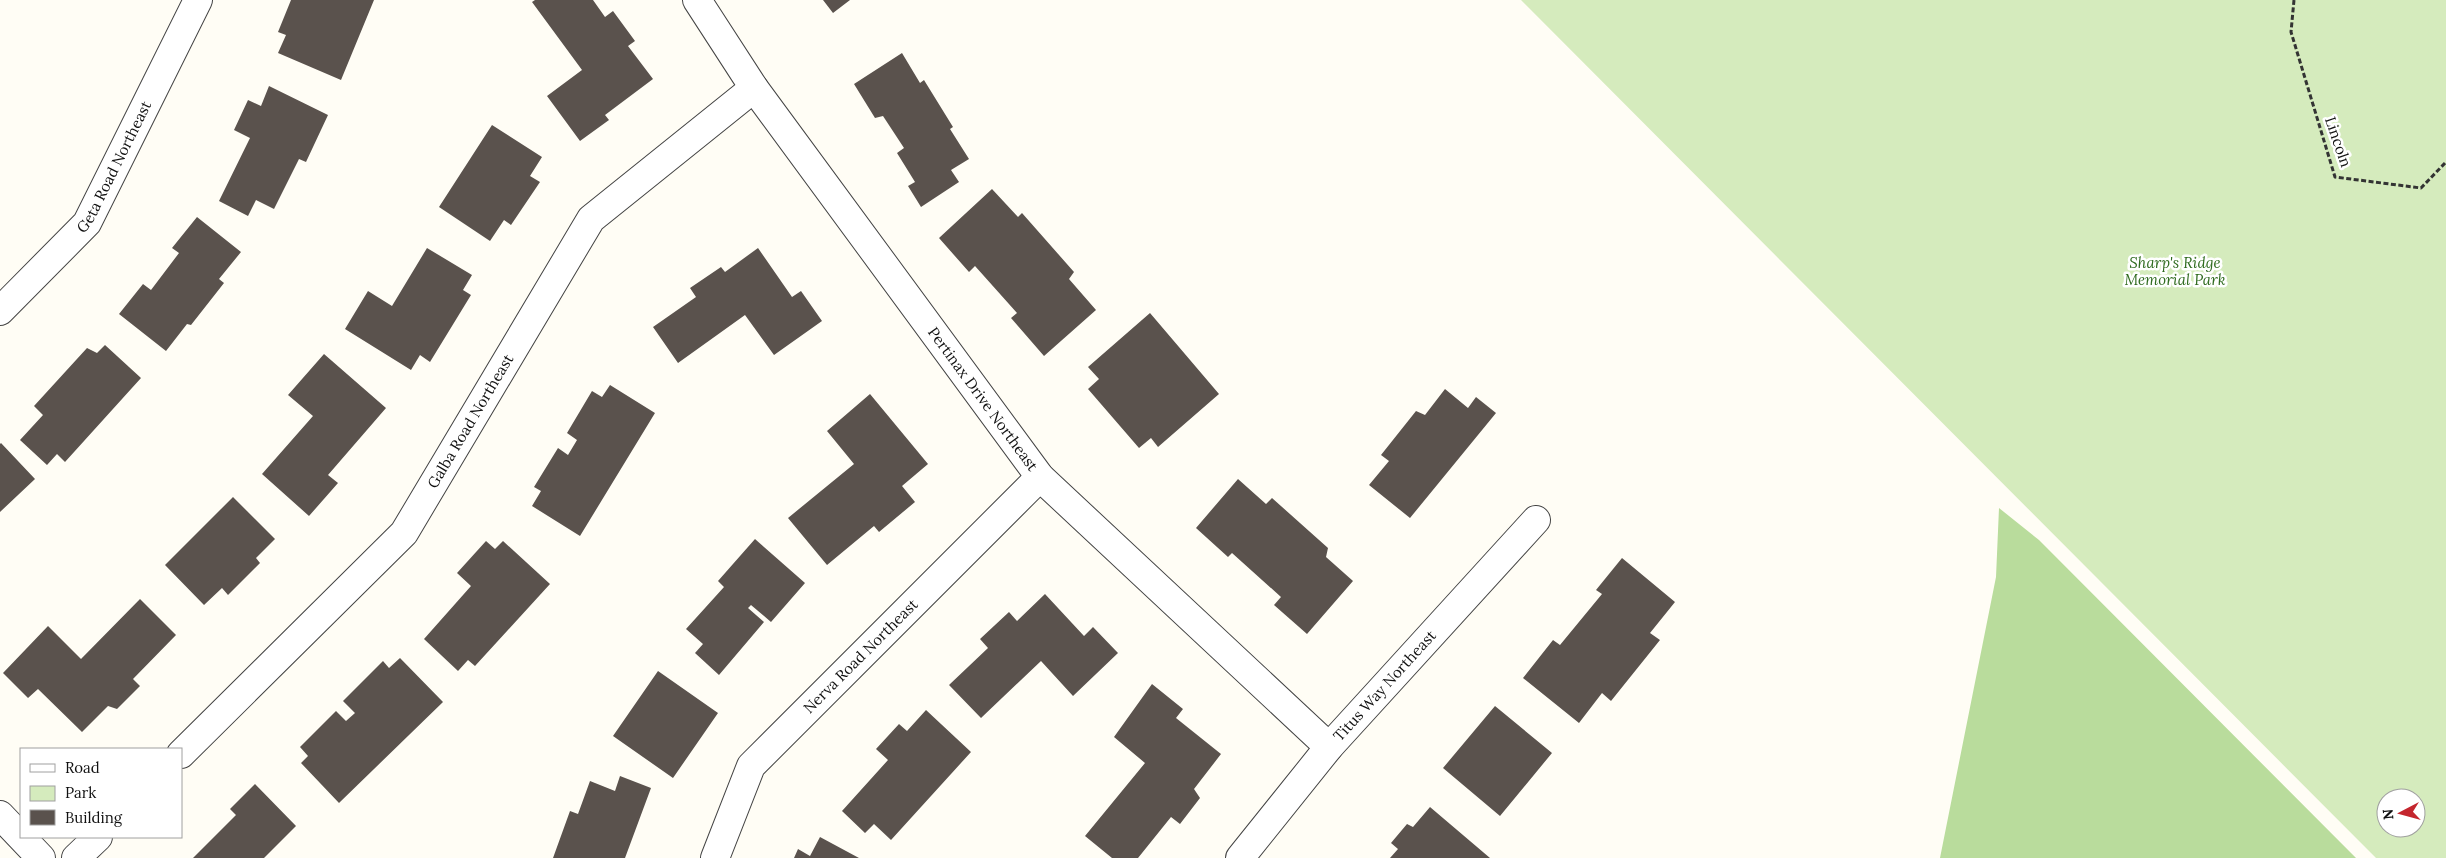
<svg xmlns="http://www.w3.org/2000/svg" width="2446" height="858" font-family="Lora,serif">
<rect width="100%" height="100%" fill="#fffdf5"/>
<path fill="#d5ebbd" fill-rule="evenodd" d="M 1521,0 L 2446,0 L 2446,858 L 2376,858 ZM 2386,798 L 2416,798 L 2416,828 L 2386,828 Z"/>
<path fill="#b9dc9c" d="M 1999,508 L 2039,540 L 2356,858 L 1940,858 L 1996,577 Z"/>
<path fill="#5a524d" d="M 291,0 L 374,0 L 341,80 L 278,53 L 286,35 L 278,32 Z
M 535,0 L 593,0 L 605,17 L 613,11 L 635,41 L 628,46 L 653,79 L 605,115 L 609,120 L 580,141 L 547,96 L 582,70 L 532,2 Z
M 823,0 L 850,0 L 833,13 Z
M 902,53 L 920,83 L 924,80 L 953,127 L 950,129 L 969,159 L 951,170 L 959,182 L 921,207 L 908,186 L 915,182 L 897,153 L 904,148 L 883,116 L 875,118 L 854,84 Z
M 269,86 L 328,115 L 306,162 L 299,159 L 274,209 L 256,200 L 248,216 L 219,201 L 250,138 L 234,130 L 248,100 L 261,106 Z
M 492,125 L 542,157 L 530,176 L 540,182 L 511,225 L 504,220 L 490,241 L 439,207 Z
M 992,189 L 1018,217 L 1022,213 L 1074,272 L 1069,279 L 1096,310 L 1044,356 L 1011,318 L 1017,313 L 975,266 L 969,272 L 939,238 Z
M 197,217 L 241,252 L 219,279 L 224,283 L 191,325 L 187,324 L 166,351 L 119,314 L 143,284 L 151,290 L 179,253 L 172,248 Z
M 427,248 L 472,275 L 463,290 L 471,295 L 430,362 L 420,355 L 411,370 L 345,329 L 368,291 L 392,306 Z
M 758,248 L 792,297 L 801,291 L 822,321 L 774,355 L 745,315 L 678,363 L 653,327 L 696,297 L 690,288 L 721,267 L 725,272 Z
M 1150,313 L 1219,394 L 1158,447 L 1151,438 L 1139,448 L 1088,389 L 1099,379 L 1088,367 Z
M 105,345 L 141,378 L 65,462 L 57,454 L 47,465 L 20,440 L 43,415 L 34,406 L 87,348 L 97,353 Z
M 324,354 L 386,408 L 328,475 L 338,483 L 309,516 L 262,474 L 313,416 L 288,395 Z
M 610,385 L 655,413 L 580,536 L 532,506 L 541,491 L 534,487 L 558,448 L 568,455 L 577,440 L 567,433 L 592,391 L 602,397 Z
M 1445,389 L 1468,408 L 1476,397 L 1496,413 L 1410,518 L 1369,485 L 1389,461 L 1381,455 L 1416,411 L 1425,415 Z
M 870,394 L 928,464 L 902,486 L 915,502 L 879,532 L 874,526 L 827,565 L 788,518 L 854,464 L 827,431 Z
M 1,443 L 35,479 L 0,512 L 0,444 Z
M 1238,479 L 1266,504 L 1272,498 L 1328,548 L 1326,557 L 1353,581 L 1307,634 L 1274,605 L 1281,597 L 1232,553 L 1228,557 L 1196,528 Z
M 233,497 L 275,539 L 256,558 L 260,563 L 228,595 L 222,588 L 204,605 L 165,565 Z
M 755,539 L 805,583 L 771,622 L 751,605 L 748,608 L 764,622 L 719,675 L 695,653 L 703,644 L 686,629 L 724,587 L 718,581 Z
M 486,541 L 495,549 L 503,541 L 550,584 L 475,666 L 468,660 L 458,671 L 424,639 L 471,586 L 457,573 Z
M 1622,558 L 1675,602 L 1650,633 L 1660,640 L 1611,701 L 1602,693 L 1579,723 L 1523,678 L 1553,640 L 1560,645 L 1602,594 L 1596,590 Z
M 1045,594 L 1084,636 L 1093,627 L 1118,653 L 1073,696 L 1041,661 L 981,718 L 949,685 L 988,648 L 980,639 L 1009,612 L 1017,621 Z
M 140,599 L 176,635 L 133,679 L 140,686 L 117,709 L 108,706 L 82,732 L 38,689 L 28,698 L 3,673 L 48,626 L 81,659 Z
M 400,658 L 443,702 L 339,803 L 301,763 L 308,756 L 300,747 L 336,711 L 346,721 L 355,713 L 343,701 L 383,661 L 389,668 Z
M 658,671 L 718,713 L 673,778 L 613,736 Z
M 1152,684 L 1183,709 L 1176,718 L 1221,754 L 1194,789 L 1200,798 L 1180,824 L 1171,817 L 1138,858 L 1112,858 L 1085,836 L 1145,763 L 1114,737 Z
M 1495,706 L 1552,753 L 1500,816 L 1443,768 Z
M 926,710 L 971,752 L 891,840 L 874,824 L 865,833 L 842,811 L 888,760 L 876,749 L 899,724 L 907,731 Z
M 620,776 L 651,788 L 625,858 L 553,858 L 570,811 L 578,814 L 590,781 L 615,791 Z
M 255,784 L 296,826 L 264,858 L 193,858 L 236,815 L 230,809 Z
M 1430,807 L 1490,858 L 1390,858 L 1398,849 L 1391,843 L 1407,824 L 1413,827 Z
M 820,837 L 859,858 L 794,858 L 798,849 L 810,856 Z"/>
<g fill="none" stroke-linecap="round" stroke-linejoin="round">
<defs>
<g id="minor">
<path id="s1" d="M 697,0 L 754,88 L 1040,477 L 1329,747"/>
<path id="s2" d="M 0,311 L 87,223 L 198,0"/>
<path id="s3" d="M 181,754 L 404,533 L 591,219 L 754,88"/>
<path d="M 0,815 L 41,858"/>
<path d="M 76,858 L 98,837"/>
<path id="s4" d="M 715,858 L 751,766 L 1040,477"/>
<path id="s5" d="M 1240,858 L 1329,747 L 1536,520"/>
</g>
</defs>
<use href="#minor" stroke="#444" stroke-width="30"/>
<path stroke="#333" stroke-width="3" stroke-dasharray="5 2.5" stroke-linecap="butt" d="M 2294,0 L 2291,32 L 2335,177 L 2421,188 L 2446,162"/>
<use href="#minor" stroke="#fff" stroke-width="28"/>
</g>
<g text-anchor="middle" stroke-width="5" stroke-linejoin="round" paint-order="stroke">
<g font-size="15" fill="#111" stroke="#fff">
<text transform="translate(2338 142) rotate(71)" y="5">Lincoln</text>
<text dy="5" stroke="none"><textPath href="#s2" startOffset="186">Geta Road Northeast</textPath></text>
<text dy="5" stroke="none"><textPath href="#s1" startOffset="491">Pertinax Drive Northeast</textPath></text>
<text dy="5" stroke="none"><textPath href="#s3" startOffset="444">Galba Road Northeast</textPath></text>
<text dy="5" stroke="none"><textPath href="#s4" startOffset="254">Nerva Road Northeast</textPath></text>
<text dy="5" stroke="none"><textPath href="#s5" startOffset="225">Titus Way Northeast</textPath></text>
</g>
<g font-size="15" font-style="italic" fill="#2f6b1f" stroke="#fff">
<text x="2175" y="268">Sharp's Ridge<tspan x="2175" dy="17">Memorial Park</tspan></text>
</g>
</g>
<rect x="20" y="748" width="162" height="90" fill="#ffffff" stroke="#a0a0a0"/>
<rect x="30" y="764" width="25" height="8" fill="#ffffff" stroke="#a0a0a0"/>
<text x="65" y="773" font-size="15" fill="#111111">Road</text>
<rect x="30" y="786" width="25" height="15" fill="#d5ebbd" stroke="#a0a0a0"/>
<text x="65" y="798" font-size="15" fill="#111111">Park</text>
<rect x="30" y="810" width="25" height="15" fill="#5a524d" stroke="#a0a0a0"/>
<text x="65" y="823" font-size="15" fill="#111111">Building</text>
<g transform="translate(2401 813) rotate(264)"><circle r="24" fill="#ffffff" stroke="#a0a0a0"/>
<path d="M0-4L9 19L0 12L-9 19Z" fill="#c4262e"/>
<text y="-8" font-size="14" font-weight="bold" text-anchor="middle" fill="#111111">N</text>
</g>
</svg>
